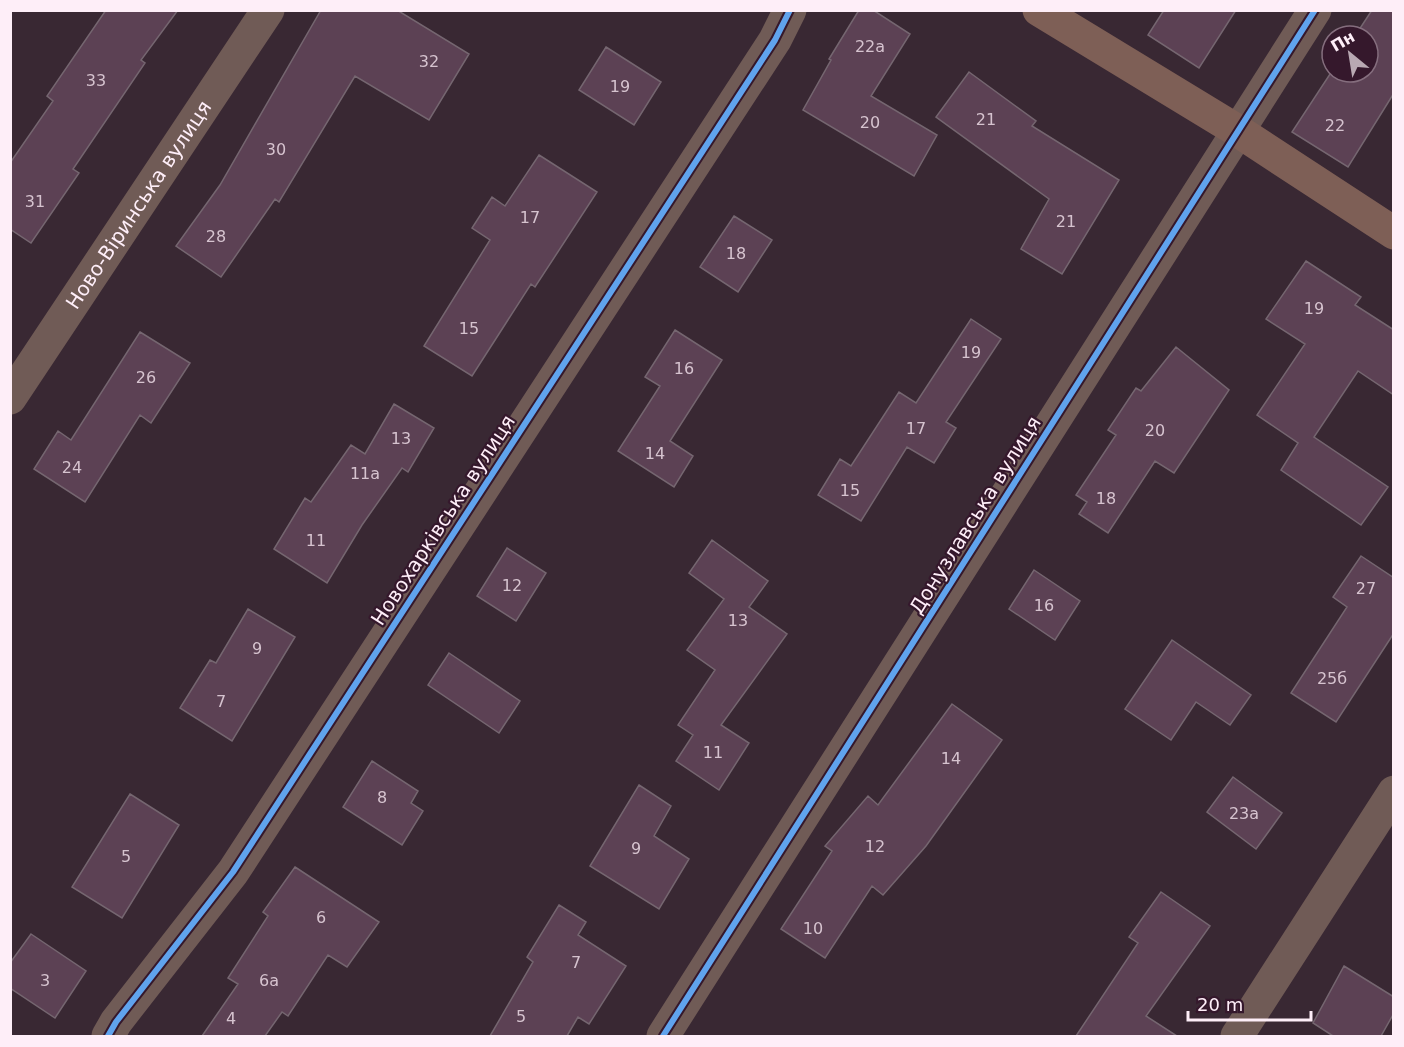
<svg xmlns="http://www.w3.org/2000/svg" width="1404" height="1047" font-family="'DejaVu Sans',sans-serif">
<rect width="100%" height="100%" fill="#392833"/>
<path fill="#5c4154" stroke="#756670" stroke-width="1.5" d="M 106,10 L 178,10 L 141,60 L 145,63 L 73,169 L 79,173 L 31,243 L 10,229 L 10,163 L 53,101 L 47,96 Z
M 321,10 L 397,10 L 469,54 L 429,120 L 355,76 L 279,202 L 275,199 L 221,277 L 176,246 L 220,185 Z
M 859,10 L 873,10 L 910,34 L 871,96 L 937,135 L 914,176 L 803,110 L 831,60 L 829,59 Z
M 1164,10 L 1236,10 L 1199,68 L 1148,35 Z
M 1372,10 L 1394,10 L 1394,93 L 1348,167 L 1292,132 L 1332,71 L 1368,72 L 1368,36 L 1355,36 Z
M 606,47 L 661,82 L 634,125 L 579,90 Z
M 969,72 L 1036,121 L 1032,126 L 1119,180 L 1062,274 L 1021,249 L 1049,199 L 936,117 Z
M 539,155 L 597,192 L 535,287 L 531,284 L 472,376 L 424,346 L 490,240 L 472,228 L 492,197 L 505,206 Z
M 734,216 L 772,240 L 738,292 L 700,267 Z
M 1306,261 L 1361,297 L 1355,305 L 1394,330 L 1394,395 L 1358,371 L 1314,437 L 1388,487 L 1361,525 L 1281,470 L 1298,443 L 1257,415 L 1305,344 L 1266,319 Z
M 971,319 L 1001,339 L 946,422 L 956,428 L 934,463 L 907,447 L 861,521 L 818,495 L 840,459 L 851,466 L 899,392 L 916,403 Z
M 675,330 L 722,360 L 670,441 L 693,456 L 674,487 L 618,451 L 660,386 L 645,377 Z
M 140,332 L 190,363 L 151,423 L 140,415 L 85,502 L 34,469 L 58,431 L 71,440 Z
M 1176,347 L 1229,390 L 1174,473 L 1155,461 L 1108,533 L 1079,514 L 1087,502 L 1076,495 L 1116,435 L 1108,430 L 1136,388 L 1141,391 Z
M 394,404 L 434,428 L 408,472 L 402,468 L 362,525 L 327,583 L 274,549 L 305,498 L 311,502 L 351,445 L 365,454 Z
M 712,540 L 768,581 L 749,607 L 787,634 L 721,725 L 749,743 L 719,790 L 676,761 L 693,735 L 678,725 L 715,670 L 687,650 L 724,599 L 689,573 Z
M 507,548 L 546,573 L 516,621 L 477,596 Z
M 1361,556 L 1394,578 L 1394,633 L 1336,722 L 1291,693 L 1347,607 L 1333,597 Z
M 1034,570 L 1080,601 L 1055,640 L 1009,609 Z
M 248,609 L 295,637 L 232,741 L 180,708 L 210,660 L 216,663 Z
M 1172,640 L 1251,695 L 1230,725 L 1196,702 L 1171,740 L 1125,709 Z
M 449,653 L 520,701 L 499,733 L 428,685 Z
M 952,704 L 1002,740 L 926,846 L 883,895 L 872,886 L 825,958 L 781,929 L 832,851 L 825,846 L 868,796 L 878,805 Z
M 372,761 L 418,791 L 411,803 L 423,811 L 402,845 L 343,807 Z
M 1233,777 L 1282,813 L 1256,849 L 1207,812 Z
M 639,785 L 671,806 L 654,836 L 689,859 L 659,909 L 590,866 Z
M 130,794 L 179,825 L 122,918 L 72,887 Z
M 295,867 L 379,922 L 347,967 L 328,955 L 288,1016 L 282,1012 L 265,1036 L 202,1036 L 238,984 L 228,978 L 268,916 L 263,912 Z
M 1161,892 L 1210,926 L 1146,1016 L 1177,1036 L 1076,1036 L 1138,943 L 1129,937 Z
M 559,905 L 586,922 L 578,935 L 626,966 L 589,1024 L 578,1017 L 567,1036 L 490,1036 L 533,962 L 527,957 Z
M 31,934 L 86,971 L 55,1018 L 10,988 L 10,963 Z
M 1344,966 L 1394,997 L 1394,1013 L 1381,1036 L 1333,1036 L 1313,1023 Z"/>
<g fill="none" stroke-linecap="round" stroke-linejoin="round">
<g stroke="#705b56" stroke-width="33">
<path id="s1" d="M 10,398 L 268,10"/>
<path d="M 108,1036 L 116,1022 L 233,872 L 775,40 L 790,10"/>
<path d="M 663,1036 L 1315,10"/>
<path d="M 1237,1036 L 1394,792"/>
</g>
<path stroke="#7e5f56" stroke-width="33" d="M 1039,10 L 1238,131 L 1394,233"/>
<defs>
<path id="cycleway" d="M 108,1036 L 116,1022 L 233,872 L 775,40 L 790,10
M 663,1036 L 1315,10"/>
</defs>
<use href="#cycleway" stroke="#35182c" stroke-width="10"/>
<use href="#cycleway" stroke="#60a3ed" stroke-width="6"/>
</g>
<g text-anchor="middle" stroke-width="4.5" stroke-linejoin="round" paint-order="stroke">
<g font-size="16" fill="#d6c3cf">
<text x="870" y="52">22а</text>
<text x="429" y="67">32</text>
<text x="96" y="86">33</text>
<text x="620" y="92">19</text>
<text x="986" y="125">21</text>
<text x="870" y="128">20</text>
<text x="1335" y="131">22</text>
<text x="276" y="155">30</text>
<text x="35" y="207">31</text>
<text x="530" y="223">17</text>
<text x="1066" y="227">21</text>
<text x="216" y="242">28</text>
<text x="736" y="259">18</text>
<text x="1314" y="314">19</text>
<text x="469" y="334">15</text>
<text x="971" y="358">19</text>
<text x="684" y="374">16</text>
<text x="146" y="383">26</text>
<text x="916" y="434">17</text>
<text x="1155" y="436">20</text>
<text x="401" y="444">13</text>
<text x="655" y="459">14</text>
<text x="72" y="473">24</text>
<text x="365" y="479">11а</text>
<text x="850" y="496">15</text>
<text x="1106" y="504">18</text>
<text x="316" y="546">11</text>
<text x="512" y="591">12</text>
<text x="1366" y="594">27</text>
<text x="1044" y="611">16</text>
<text x="738" y="626">13</text>
<text x="257" y="654">9</text>
<text x="1332" y="684">25б</text>
<text x="221" y="707">7</text>
<text x="713" y="758">11</text>
<text x="951" y="764">14</text>
<text x="382" y="803">8</text>
<text x="1244" y="819">23а</text>
<text x="875" y="852">12</text>
<text x="636" y="854">9</text>
<text x="126" y="862">5</text>
<text x="321" y="923">6</text>
<text x="813" y="934">10</text>
<text x="576" y="968">7</text>
<text x="45" y="986">3</text>
<text x="269" y="986">6а</text>
<text x="521" y="1022">5</text>
<text x="231" y="1024">4</text>
</g>
<g font-size="20" fill="#feeef8" stroke="#35182c">
<text dy="7" stroke="none"><textPath href="#s1" startOffset="232">Ново-Віринська вулиця</textPath></text>
<text transform="translate(975 515) rotate(-58)" y="7">Донузлавська вулиця</text>
<text transform="translate(443 520) rotate(-57)" y="7">Новохарківська вулиця</text>
</g>
</g>
<rect width="1404" height="1047" fill="none" stroke="#feeef8" stroke-width="24"/>
<g transform="translate(1350 54) rotate(330)"><circle r="28" fill="#35182c" stroke="#856e7e" stroke-width="1.5"/>
<path d="M0-4.5L10 22L0 15L-10 22Z" fill="#b9a9b3"/>
<text y="-9" font-size="16" font-weight="bold" text-anchor="middle" fill="#feeef8">Пн</text>
</g>
<path d="M1188 1011v9h123v-9" fill="none" stroke="#feeef8" stroke-width="3"/>
<text x="1197" y="1011" font-size="18" fill="#feeef8" stroke="#35182c" stroke-width="4.5" paint-order="stroke">20 m</text>
</svg>
